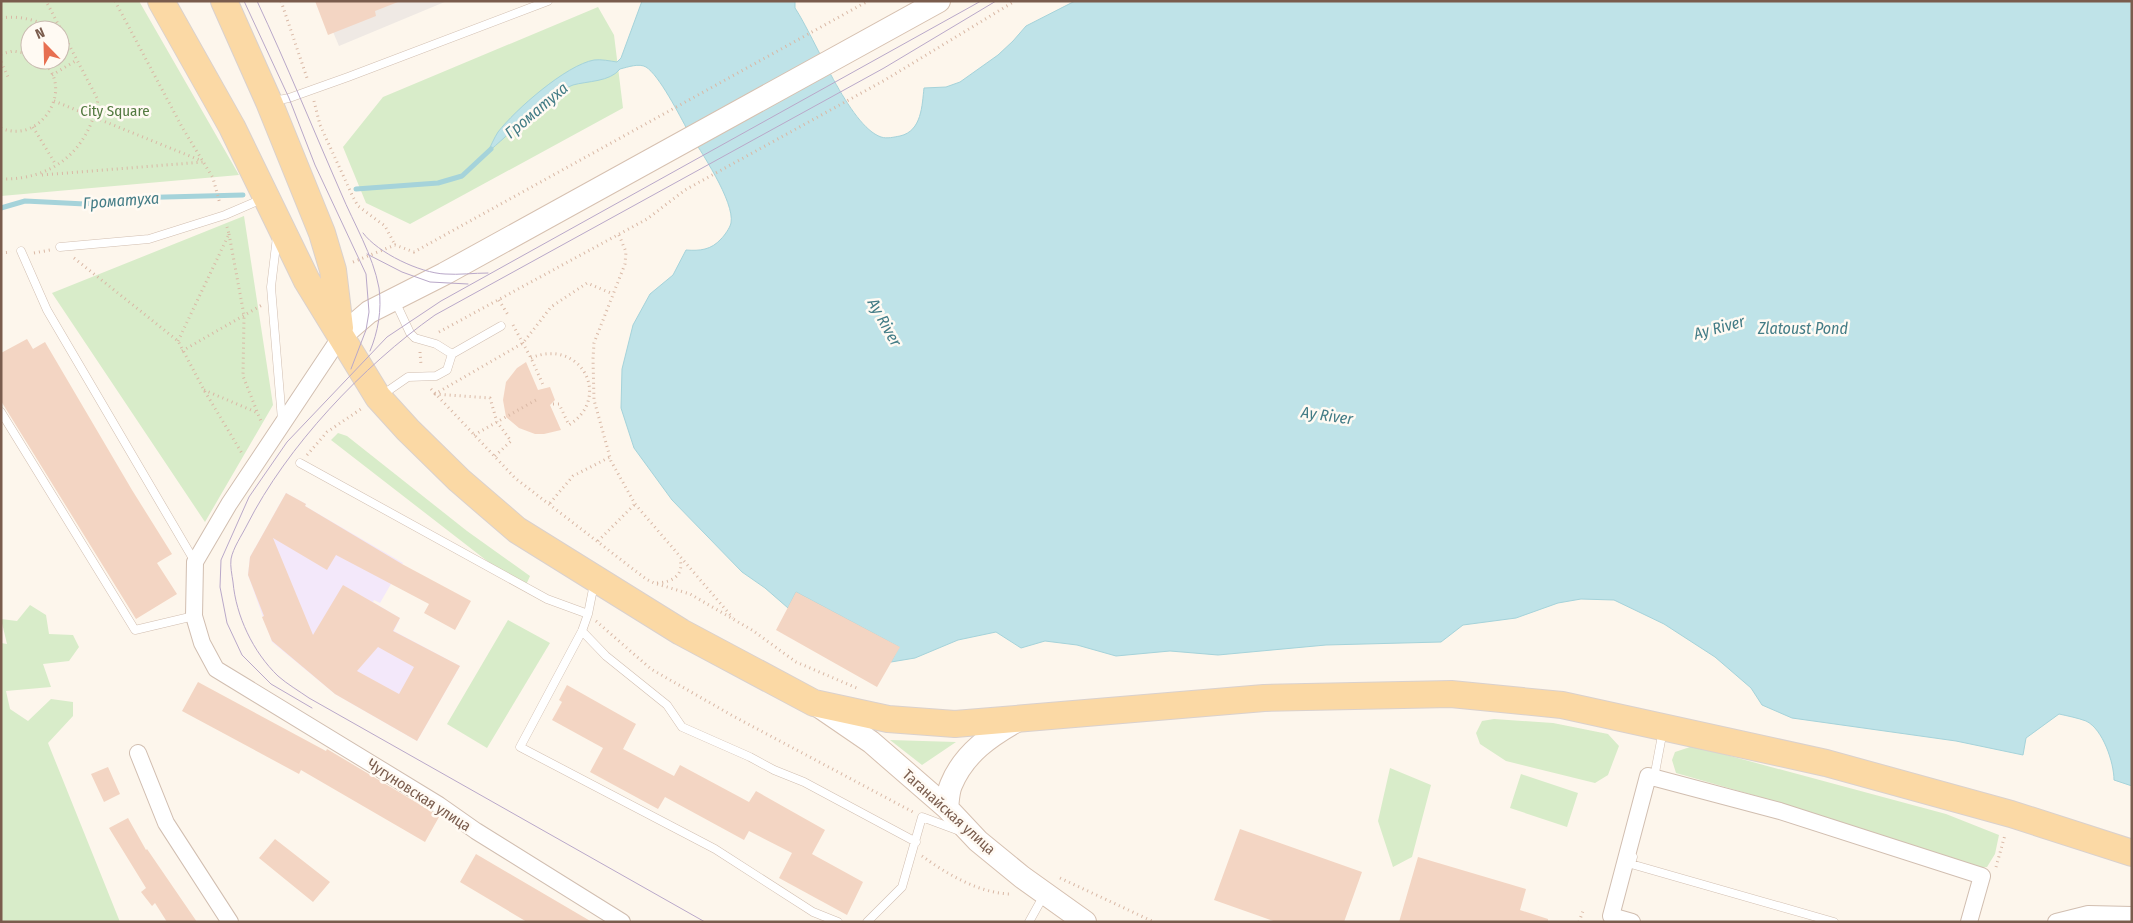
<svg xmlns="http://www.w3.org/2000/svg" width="2133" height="923" font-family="'Fira Sans Condensed',sans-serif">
<rect width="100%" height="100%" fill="#fdf6ec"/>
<path fill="#efe9e4" d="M 320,1 L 447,1 L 339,46 Z"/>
<path fill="#f3e8fa" d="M 286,493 L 306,504 L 305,506 L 403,563 L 380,603 L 374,600 L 373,602 L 400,618 L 394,631 L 460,666 L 417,741 L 335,694 L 272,642 L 248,575 L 250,557 Z"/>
<path fill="#d8ecc9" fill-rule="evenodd" d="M 1,1 L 139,1 L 239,175 L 1,196 ZM 30,30 L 60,30 L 60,60 L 30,60 Z
M 598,7 L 614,35 L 623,108 L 410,224 L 366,203 L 343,147 L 383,97 Z
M 244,216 L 273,405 L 205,522 L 52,293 Z
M 338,433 L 347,436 L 467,531 L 530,576 L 526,585 L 491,564 L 331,440 Z
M 30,605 L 46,615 L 49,634 L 73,635 L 79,647 L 69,661 L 43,664 L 51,687 L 6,691 L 10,709 L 28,721 L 51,699 L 73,702 L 73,716 L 48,743 L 120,922 L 1,922 L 1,643 L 7,644 L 1,619 L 17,621 Z
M 508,620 L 550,643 L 487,748 L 447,724 Z
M 1494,719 L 1553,723 L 1608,734 L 1619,746 L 1608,775 L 1595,783 L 1506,761 L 1480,744 L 1476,733 L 1482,721 Z
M 890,740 L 956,742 L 922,765 Z
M 1693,746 L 1946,814 L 1999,835 L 1995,854 L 1987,867 L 1978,868 L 1888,840 L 1767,799 L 1676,773 L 1672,760 L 1675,752 Z
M 1390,768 L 1431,785 L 1412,857 L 1393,867 L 1378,821 Z
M 1521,774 L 1578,793 L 1567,827 L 1510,808 Z"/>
<path fill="#bfe3e8" stroke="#a5d3da" d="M 642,1 L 795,1 L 795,8 C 815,38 849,126 881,137 C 887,139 894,137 900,136 C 922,131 922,105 924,88 L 946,87 L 960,82 L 998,55 L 1013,41 L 1026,26 L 1075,1 L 2132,1 L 2132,786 L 2114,780 C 2114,763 2103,729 2086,721 C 2078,718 2068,716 2059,714 L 2026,738 L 2023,755 L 1956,741 L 1792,718 L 1762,705 L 1751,688 L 1715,657 L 1664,624 L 1614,600 L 1581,599 L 1558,603 L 1516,618 L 1463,625 L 1441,642 L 1326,645 L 1218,655 L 1170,651 L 1116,656 L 1077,645 L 1045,641 L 1021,648 L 996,632 L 958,640 L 915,658 L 891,662 L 899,647 L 796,592 L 788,608 L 765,588 L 742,572 L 672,500 L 634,448 L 621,408 L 622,369 L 633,325 L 650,294 L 673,275 L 686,250 C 700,251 711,250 721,239 C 724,236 730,228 731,223 C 735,202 700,150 688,131 C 680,116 659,75 646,67 C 639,63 628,67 620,69 C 610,82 587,81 573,85 C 551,93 507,136 487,153 C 491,146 494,138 498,132 C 515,110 566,65 594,60 C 601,59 610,61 617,62 L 621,58 Z"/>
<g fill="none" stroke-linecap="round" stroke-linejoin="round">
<path stroke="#a5d3da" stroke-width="5" d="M 356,189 L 438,183 L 462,176 L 491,149
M 1,208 L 25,201 L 85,204 L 127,198 L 243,195"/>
</g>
<path fill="#f3d5c3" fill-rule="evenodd" d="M 315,1 L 398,1 L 398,2 L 375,11 L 376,16 L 328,35 Z
M 27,339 L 33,349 L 45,342 L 132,490 L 172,554 L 157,563 L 177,594 L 136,619 L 1,401 L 1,353 Z
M 526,362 L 538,390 L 550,387 L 555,400 L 550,405 L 561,430 L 544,434 L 535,434 L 519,428 L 506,417 L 503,400 L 506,382 L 517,368 Z
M 286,493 L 306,504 L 305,506 L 402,564 L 471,601 L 455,630 L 424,613 L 429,604 L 336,555 L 327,570 L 273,538 L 313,635 L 343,585 L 400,618 L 393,631 L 460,666 L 417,741 L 335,694 L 272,641 L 262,617 L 264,616 L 248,575 L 250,557 ZM 378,647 L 414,667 L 399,694 L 357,671 Z
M 796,592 L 900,647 L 877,687 L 776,630 Z
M 198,682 L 326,751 L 327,749 L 434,813 L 439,817 L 425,842 L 301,770 L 299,774 L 182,711 Z
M 567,685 L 636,724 L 623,749 L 674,776 L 680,765 L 749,802 L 756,791 L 825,830 L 812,854 L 863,882 L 847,915 L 779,878 L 792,853 L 749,831 L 744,840 L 665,797 L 658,809 L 590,772 L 603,748 L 552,720 L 562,702 L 559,700 Z
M 108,767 L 120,794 L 104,802 L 91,774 Z
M 128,818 L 146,850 L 147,849 L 197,922 L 167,922 L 155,903 L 152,906 L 141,892 L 146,888 L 109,828 Z
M 1240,829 L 1362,872 L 1344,922 L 1276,922 L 1214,900 Z
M 275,839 L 330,882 L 313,902 L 259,858 Z
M 476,854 L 592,922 L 527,922 L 460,882 Z
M 1418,857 L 1526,889 L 1520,910 L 1548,919 L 1548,922 L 1399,922 Z"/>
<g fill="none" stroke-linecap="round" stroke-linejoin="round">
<defs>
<path id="lane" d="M 274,101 L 289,98 L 348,77 L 548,1
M 277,237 L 271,287 L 282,420
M 60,247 L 149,239 L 225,215 L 262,199
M 21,251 L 47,310 L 195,562
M 395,301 L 410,333 L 415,338 L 436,344 L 452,354
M 382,395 L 408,377 L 436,376 L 447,370 L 452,354 L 501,326
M 1,412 L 135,630 L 194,616
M 300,463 L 547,599 L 588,614
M 594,584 L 588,614 L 582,631 L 520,747 L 715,849 L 813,912 L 838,922
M 582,631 L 606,656 L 667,705 L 682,727 L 750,757 L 774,770 L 804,782 L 916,842
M 1654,778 L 1663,730
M 1633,857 L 1631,864 L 1834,922
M 867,922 L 902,887 L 922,817 L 957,830
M 1029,922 L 1044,895"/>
<path id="street" d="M 341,336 L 229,504 L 195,562 L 194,616 L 202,643 L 216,669 L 439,805 L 476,831 L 622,922
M 138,753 L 166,823 L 230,922
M 1632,922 L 1611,916 L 1648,776 L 1780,811 L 1982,876 L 1969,922
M 2056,922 L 2088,914 L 2132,915"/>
<path id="secondary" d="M 341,336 L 369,312 L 444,274 L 939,1
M 817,705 L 871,742 L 947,808 L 978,841 L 1022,877 L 1085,922
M 947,808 C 948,801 948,792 951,785 C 964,753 991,735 1020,719"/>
<path id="primary" d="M 161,1 L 232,127 L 307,281 L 378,397 L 408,430 L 459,480 L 517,530 L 681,632 L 814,703 L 888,719 L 955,724 L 1264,698 L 1451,694 L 1562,705 L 1826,763 L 2011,814 L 2132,853
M 224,1 L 269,102 L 322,233 L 333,270 L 340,328"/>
</defs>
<use href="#lane" stroke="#d1beb0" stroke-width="9"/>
<use href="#street" stroke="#d1beb0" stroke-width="18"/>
<use href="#secondary" stroke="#d6c0b0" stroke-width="24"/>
<use href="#primary" stroke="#dad1cd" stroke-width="28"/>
<path stroke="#d9b8a5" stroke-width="3" stroke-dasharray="1 4" stroke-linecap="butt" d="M 115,1 L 182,127 L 213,178 L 220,204
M 281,1 L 308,81
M 1,18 C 21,15 39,21 56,30
M 1,54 L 13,51 L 30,54
M 1,62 L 9,79
M 52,75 L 77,60
M 54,101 L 202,161
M 314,101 L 320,125 L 353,197 L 358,206 L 385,226 L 395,245
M 33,127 L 56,165
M 1,128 C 42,146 77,85 40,60
M 42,175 L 203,162
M 1,179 C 53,180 88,151 98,100 L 46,1
M 229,234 L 244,315 L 243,376 L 262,424
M 619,235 L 626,252 L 625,264 L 594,343 L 593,359 L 594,400 L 611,461 L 635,504 L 733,618
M 1,253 L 11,252
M 34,253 L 50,250
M 74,258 L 178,341 L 204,390 L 243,455
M 353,262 L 395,245 L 414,252 L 868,1
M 499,300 L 508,315
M 513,325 L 531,358 L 544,387
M 439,332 L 647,219 L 685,190 L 885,80 L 1015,1
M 178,341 L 229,234 L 227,227
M 182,351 L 262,305
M 420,352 L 421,365
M 531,358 C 580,337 613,397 569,425 L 559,404 L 552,404
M 431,389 L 515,478 L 646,579 L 654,583 L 690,594 L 752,630 L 796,662 L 859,689
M 204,390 L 258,413
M 474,435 L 536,400
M 307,455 L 327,432 L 361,409
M 495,456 L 511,441 L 497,422 L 490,398 L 435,394 L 523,343 L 551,307 L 587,283 L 613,294
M 550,503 L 573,476 L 610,457
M 598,541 L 635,504
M 657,583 C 673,582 684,575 680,559
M 596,621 L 651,669 L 733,716 L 913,812
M 922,856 C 947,874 980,894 1012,894
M 1996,867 L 2005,835
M 1060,878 L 1154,922
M 1579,922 L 1583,911"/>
<use href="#lane" stroke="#fff" stroke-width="8"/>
<use href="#street" stroke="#fff" stroke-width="16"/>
<use href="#secondary" stroke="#fff" stroke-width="22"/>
<use href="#primary" stroke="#fbd9a5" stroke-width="26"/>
<path stroke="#b9a8c9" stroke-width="1" d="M 244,1 L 289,98 L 315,165 L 366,274 L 369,312 L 366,330 L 351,369
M 257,1 C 287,65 313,129 341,193 C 354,224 373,255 379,288 C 382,310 378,332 370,351
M 363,233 C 378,253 420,273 445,274 C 459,275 474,273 488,273
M 367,254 L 402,272 L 430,282 L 468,284
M 312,708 L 271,684 L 242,655 L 227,623 L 220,587 L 221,560 L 249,497 L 287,442 L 387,337 L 441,301 L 981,1
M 705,922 L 309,698 C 299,691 287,684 278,676 C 253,652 236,616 233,582 C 232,575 230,566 231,559 C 233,548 242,535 247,525 C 287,446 363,366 435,315 L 884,68 L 996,1"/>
</g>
<g text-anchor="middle" stroke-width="5" stroke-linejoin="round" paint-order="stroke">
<g font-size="15" fill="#537a41" stroke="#fffaf3">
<text x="115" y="116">City Square</text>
</g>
<g font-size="15" fill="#7a5c4d" stroke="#fffaf3">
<text transform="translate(419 795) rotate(33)" y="5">Чугуновская улица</text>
<text transform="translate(949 812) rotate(42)" y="5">Таганайская улица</text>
</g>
<g font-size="16" font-style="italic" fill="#437c86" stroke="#fffaf3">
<text transform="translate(536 110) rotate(-40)" y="6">Громатуха</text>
<text transform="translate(121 200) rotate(-4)" y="6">Громатуха</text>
<text transform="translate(885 322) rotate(61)" y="6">Ay River</text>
<text transform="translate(1719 327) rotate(-15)" y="6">Ay River</text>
<text x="1803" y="334">Zlatoust Pond</text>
<text transform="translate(1327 415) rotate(8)" y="6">Ay River</text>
</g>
</g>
<rect width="2133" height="923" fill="none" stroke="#7a5c4d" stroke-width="5"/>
<g transform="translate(45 45) rotate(337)"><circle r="24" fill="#fffaf3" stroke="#cabbb1"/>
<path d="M0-4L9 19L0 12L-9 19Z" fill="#e76f51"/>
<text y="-8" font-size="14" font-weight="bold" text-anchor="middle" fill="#7a5c4d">N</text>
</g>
</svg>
